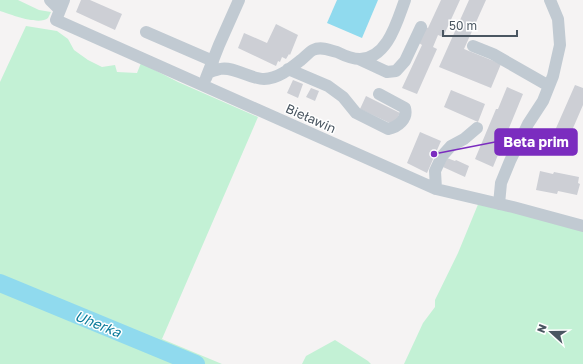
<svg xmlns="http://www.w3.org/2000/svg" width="583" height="364" font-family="'Golos Text',sans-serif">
<rect width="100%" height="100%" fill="#f5f3f3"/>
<path fill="#c3f1d5" d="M 0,0 L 18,0 L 39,10 L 51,12 C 50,14 49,16 48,18 C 39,26 10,14 0,11 Z
M 26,26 L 57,31 L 68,39 L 74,50 L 88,60 L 102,67 L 115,65 L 117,72 L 137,73 L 141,63 L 178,82 L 258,117 L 162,339 L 222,364 L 0,364 L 0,82 Z
M 479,202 L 583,230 L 583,364 L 404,364 L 423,323 L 435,307 L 435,300 L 458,253 Z
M 335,340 L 368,361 L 371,364 L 302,364 L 306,356 Z"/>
<path fill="#90daee" d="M 337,0 L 378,0 L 362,38 L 327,23 Z"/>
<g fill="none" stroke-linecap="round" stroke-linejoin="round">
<path stroke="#90daee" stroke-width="18" d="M 0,283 L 196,364"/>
</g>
<path fill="#cdcfd5" d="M 81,0 L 90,0 L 122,14 L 115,30 L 76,12 Z
M 441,0 L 460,0 L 443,37 L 438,35 L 433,47 L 437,49 L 417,94 L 402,88 L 422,45 L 419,43 L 426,27 L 428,28 Z
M 469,0 L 486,0 L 464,49 L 501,64 L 491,88 L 439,67 Z
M 276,24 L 298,35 L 290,55 L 289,54 L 286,59 L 282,57 L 280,62 L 278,61 L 276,66 L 238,48 L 244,33 L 267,43 Z
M 293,80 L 303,84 L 298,98 L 287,93 Z
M 575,85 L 583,88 L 583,105 L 567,142 L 553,135 Z
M 507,87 L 523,94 L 493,167 L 475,159 L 496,109 L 498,109 Z
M 311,88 L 319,91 L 315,101 L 306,97 Z
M 451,90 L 485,104 L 478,122 L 444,107 Z
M 366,96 L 400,113 L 394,125 L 360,109 Z
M 420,132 L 441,141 L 427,173 L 407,163 Z
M 447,158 L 455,161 L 456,160 L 469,166 L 465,177 L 443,167 Z
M 540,171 L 553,174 L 554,172 L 579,177 L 578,183 L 580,184 L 577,195 L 558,191 L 557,194 L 536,190 Z"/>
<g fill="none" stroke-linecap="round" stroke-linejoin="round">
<path stroke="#c1cad2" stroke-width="12" d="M 50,0 L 60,10
M 64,0 L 56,20 L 436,189 L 513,207 L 583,226
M 146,32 L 213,61
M 473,46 L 493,54 L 549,86
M 359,59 L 387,72 L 396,71 L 405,61 L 421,27
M 288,69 L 328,86 L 343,97 L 356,113 L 388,129 C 398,127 408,119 405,108 L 379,94
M 208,73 C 212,71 216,70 220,69 C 234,66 250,79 264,79 C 278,79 291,68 301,60 C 305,57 309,52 313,50 C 321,46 329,50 337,52 C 343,55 353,59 360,59 C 388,58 397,21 405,0
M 206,78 L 219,45 L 239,0
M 436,189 L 435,171 L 442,156 L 451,146 L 464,139 L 477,128
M 499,204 L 501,183 L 510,161 L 528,124 L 543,101 L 553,76 L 560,45 L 558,19 L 550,0"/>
</g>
<g text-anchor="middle" stroke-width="3" stroke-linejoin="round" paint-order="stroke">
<g font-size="13" fill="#4a5661" stroke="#fff">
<text transform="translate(311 118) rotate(24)" y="5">Bieławin</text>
</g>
<g font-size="14" font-style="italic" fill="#0c7c9b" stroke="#fff">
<text transform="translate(98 324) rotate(22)" y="5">Uherka</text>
</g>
</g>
<path fill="none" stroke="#7b2cbf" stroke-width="1.5" d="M434 154L495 142"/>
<circle fill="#7b2cbf" stroke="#fff" stroke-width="1.5" cx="434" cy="154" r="4"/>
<rect fill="#7b2cbf" stroke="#7b2cbf" stroke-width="1.5" x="495" y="129" width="82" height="26" rx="4"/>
<g font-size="14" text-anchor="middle" font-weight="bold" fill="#fff">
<text x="536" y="147">Beta prim</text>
</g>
<g transform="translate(551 332) rotate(291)" stroke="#ffffff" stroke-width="3" paint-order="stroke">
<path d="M0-3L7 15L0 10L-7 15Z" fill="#4a5661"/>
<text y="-6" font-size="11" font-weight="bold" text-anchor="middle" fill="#4a5661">N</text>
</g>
<path d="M443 30v6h74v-6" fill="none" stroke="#4a5661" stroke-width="2"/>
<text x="449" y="30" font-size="12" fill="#4a5661" stroke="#ffffff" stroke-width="3" paint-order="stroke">50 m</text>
</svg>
